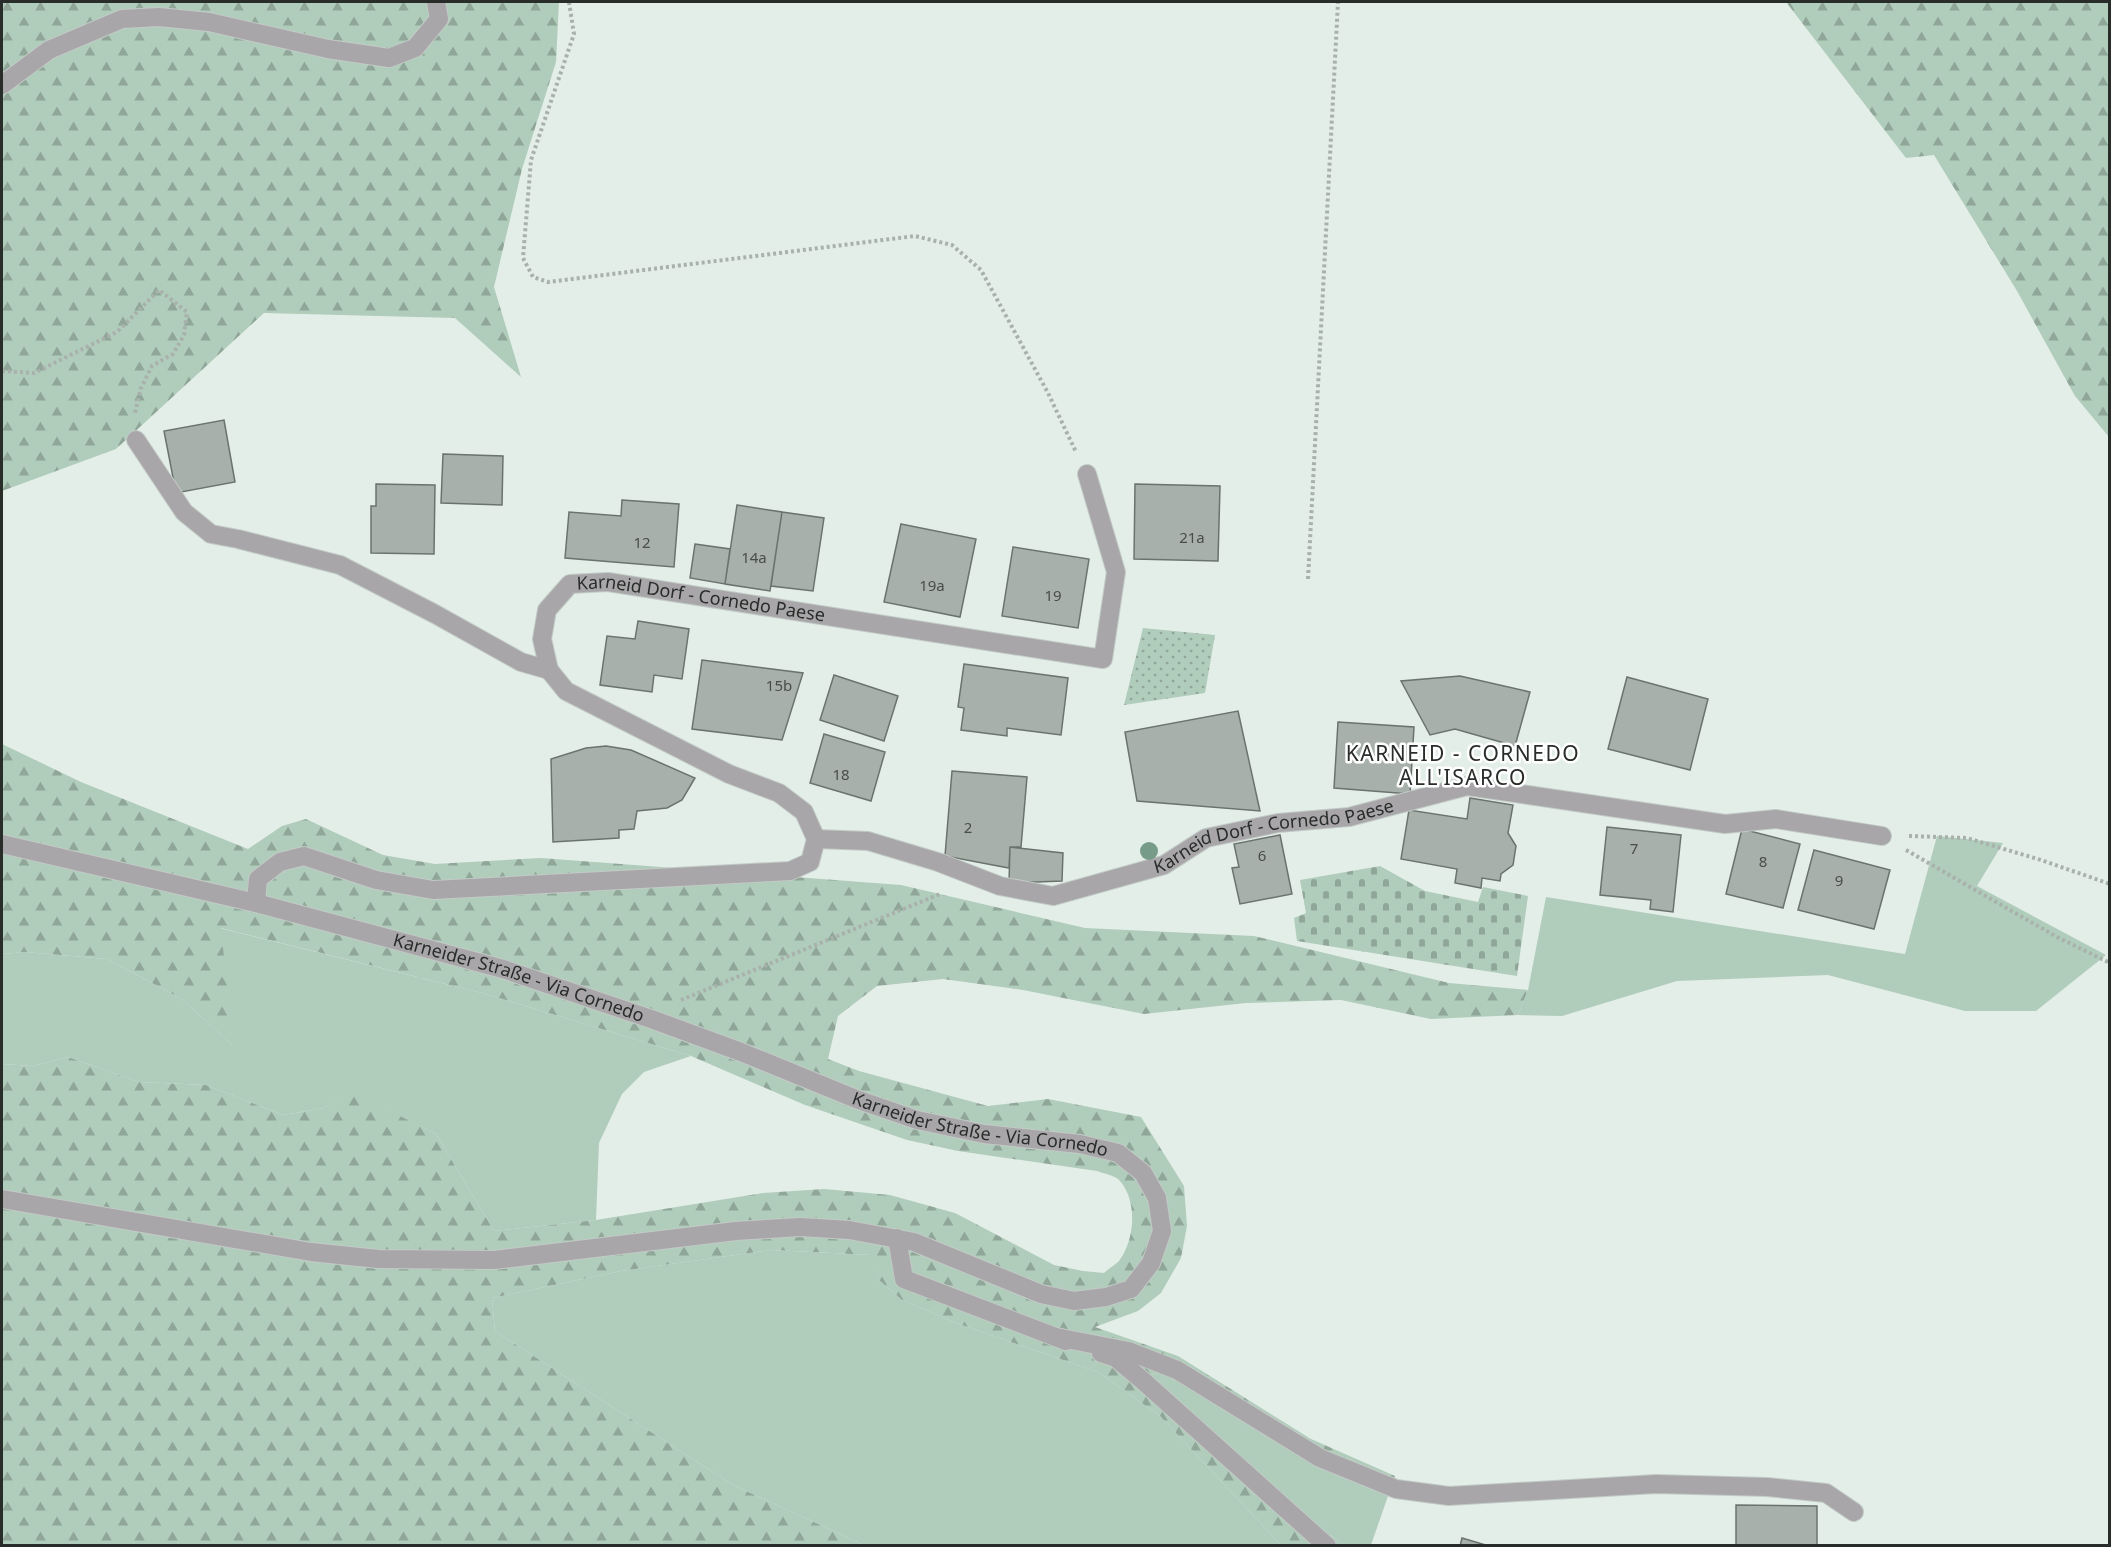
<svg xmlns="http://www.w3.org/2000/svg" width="2111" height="1547" font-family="'Noto Sans',sans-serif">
<defs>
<pattern id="forest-firs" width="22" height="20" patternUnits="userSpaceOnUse" patternTransform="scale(1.5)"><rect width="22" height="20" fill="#b0ccbb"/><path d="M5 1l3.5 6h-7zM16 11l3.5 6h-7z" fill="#8fa698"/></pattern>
<pattern id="cemetery-stones" width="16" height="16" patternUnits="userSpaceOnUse" patternTransform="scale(1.5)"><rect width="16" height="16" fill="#b0ccbb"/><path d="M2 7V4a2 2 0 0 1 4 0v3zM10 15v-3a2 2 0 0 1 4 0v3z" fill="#8fa698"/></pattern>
<pattern id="park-dots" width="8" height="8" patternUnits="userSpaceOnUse" patternTransform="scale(1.5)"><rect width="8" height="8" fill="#b0ccbb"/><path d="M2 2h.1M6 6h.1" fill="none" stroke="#8fa698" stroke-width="1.8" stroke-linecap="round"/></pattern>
</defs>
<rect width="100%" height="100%" fill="#e4eee8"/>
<path fill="#b0ccbb" d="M 1937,836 L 2003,843 L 1977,886 L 2106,955 L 2036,1011 L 1965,1011 L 1828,975 L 1677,981 L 1562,1016 L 1518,1015 L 1528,990 L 1546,897 L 1905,954 Z
M 220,928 L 486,994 L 691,1056 L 644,1072 L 622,1094 L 599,1143 L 596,1220 L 494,1231 L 436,1134 L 350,1092 L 324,1108 L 283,1115 L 206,1085 L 139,1082 L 68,1057 L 33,1066 L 2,1064 L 2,954 L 25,952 L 107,959 L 182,999 L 232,1045 Z
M 771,1250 L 873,1255 L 879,1280 L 902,1300 L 956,1323 L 1098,1372 L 1160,1416 L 1281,1545 L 864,1545 L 733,1485 L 495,1331 L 492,1298 L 621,1271 Z
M 1163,1372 L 1346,1476 L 1388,1496 L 1371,1545 L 1344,1545 L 1321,1528 L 1150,1375 Z"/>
<path fill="url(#forest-firs)" d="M 2,2 L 559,2 L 556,62 L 522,169 L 494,287 L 521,377 L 455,318 L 264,313 L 116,449 L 2,491 Z
M 1786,2 L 2109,2 L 2109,437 L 2075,396 L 2017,291 L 1934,155 L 1906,158 Z
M 2,744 L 81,782 L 248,849 L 282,826 L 306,819 L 383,855 L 435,864 L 541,858 L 901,885 L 1085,928 L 1254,936 L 1449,983 L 1528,990 L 1518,1015 L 1431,1019 L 1341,1000 L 1246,1003 L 1144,1014 L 1023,990 L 943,979 L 877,986 L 838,1016 L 828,1059 L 859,1071 L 988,1106 L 1048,1099 L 1141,1117 L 1184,1186 L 1187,1226 L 1181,1258 L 1161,1293 L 1138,1311 L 1095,1327 L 1178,1356 L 1311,1439 L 1395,1476 L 1388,1496 L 1346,1476 L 1163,1372 L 1151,1375 L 1321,1528 L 1344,1545 L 1281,1545 L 1160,1416 L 1098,1372 L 956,1323 L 902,1300 L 879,1280 L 872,1255 L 772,1250 L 621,1271 L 492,1298 L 495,1331 L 733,1485 L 864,1545 L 2,1546 L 2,1064 L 33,1066 L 68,1057 L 139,1082 L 206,1085 L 283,1115 L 324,1108 L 350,1091 L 436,1134 L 494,1231 L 596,1220 L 763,1193 L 824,1189 L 890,1195 L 955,1213 L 1054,1265 L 1083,1271 L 1104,1273 C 1108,1269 1115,1265 1119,1261 C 1135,1240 1138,1200 1119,1180 C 1114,1175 1104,1174 1097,1171 L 958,1151 L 907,1140 L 805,1105 L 691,1056 L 486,994 L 221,928 L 233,1046 L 182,999 L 107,959 L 25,952 L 2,954 Z"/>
<path fill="url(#cemetery-stones)" d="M 1380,866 L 1425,891 L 1478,902 L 1483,887 L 1528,896 L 1517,976 L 1297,941 L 1294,918 L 1306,913 L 1300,880 Z"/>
<path fill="url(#park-dots)" d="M 1143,628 L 1215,635 L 1205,693 L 1124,705 Z"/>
<path fill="#a7b0aa" stroke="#6b736e" stroke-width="1.5" d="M 224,420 L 235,482 L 176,493 L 164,431 Z
M 443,454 L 503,456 L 502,505 L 441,503 Z
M 376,484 L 435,485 L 434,554 L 371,553 L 371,506 L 376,506 Z
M 1135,484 L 1220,486 L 1218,561 L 1134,559 Z
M 622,500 L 679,504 L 674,567 L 565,558 L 569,512 L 621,516 Z
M 737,505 L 782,512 L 770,591 L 725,584 Z
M 782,512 L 824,518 L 813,591 L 771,586 Z
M 901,524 L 976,539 L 960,617 L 884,602 Z
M 695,544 L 730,549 L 725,584 L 690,578 Z
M 1013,547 L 1089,559 L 1078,628 L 1002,616 Z
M 638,621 L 689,629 L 682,679 L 654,675 L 652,692 L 600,685 L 607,636 L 635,639 Z
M 702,660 L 803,673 L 782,740 L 692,729 Z
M 964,664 L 1068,678 L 1061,735 L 1007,728 L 1007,736 L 961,730 L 964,708 L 958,707 Z
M 834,675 L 898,696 L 884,741 L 820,720 Z
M 1460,676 L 1530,692 L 1515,746 L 1455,729 L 1430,735 L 1401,681 Z
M 1627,677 L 1708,699 L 1690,770 L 1608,749 Z
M 1238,711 L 1260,811 L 1137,801 L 1125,732 Z
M 1338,722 L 1414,727 L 1410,794 L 1334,788 Z
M 824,734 L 885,752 L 871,801 L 810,783 Z
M 606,746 L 631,750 L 695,778 L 682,800 L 667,808 L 637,811 L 634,829 L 619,830 L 619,838 L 553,842 L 551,759 L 586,748 Z
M 952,771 L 1027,777 L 1021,847 L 1010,847 L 1009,868 L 945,856 Z
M 1470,798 L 1513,805 L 1508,833 L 1516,846 L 1513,865 L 1501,874 L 1500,881 L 1482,878 L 1481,888 L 1455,883 L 1457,869 L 1401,859 L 1409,810 L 1467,819 Z
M 1607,827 L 1681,835 L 1673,912 L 1650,909 L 1651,900 L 1600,895 Z
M 1742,829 L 1800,844 L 1783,908 L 1726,894 Z
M 1280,835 L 1292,894 L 1240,904 L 1232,868 L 1239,867 L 1234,844 Z
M 1010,847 L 1063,853 L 1062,881 L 1009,883 Z
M 1814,850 L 1890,870 L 1874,929 L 1798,910 Z
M 1736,1505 L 1817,1506 L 1817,1546 L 1736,1546 Z
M 1462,1538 L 1489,1546 L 1460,1546 Z"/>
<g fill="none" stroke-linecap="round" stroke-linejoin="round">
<defs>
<g id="minor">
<path d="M 2,85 L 49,50 L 122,19 L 159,17 L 209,22 L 328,49 L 389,58 L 415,48 L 439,19 L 436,2"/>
<path d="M 136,440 L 184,512 L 211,534 L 238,539 L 340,565 L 435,614 L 521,662 L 549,670"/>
<path id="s1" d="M 816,839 L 868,841 L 938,862 L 1000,886 L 1053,896 L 1164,865 L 1206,838 L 1278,823 L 1349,817 L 1467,786 L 1725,824 L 1776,819 L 1882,836"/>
<path id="s2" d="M 2,844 L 256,903 L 503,969 L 654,1020 L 741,1052 L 856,1099 L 917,1120 L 984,1134 L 1080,1144 L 1118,1153 L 1143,1173 L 1157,1198 L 1162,1231 L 1151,1263 L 1131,1289 L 1106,1297 L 1074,1301 L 1041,1294 L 914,1242 L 849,1230 L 800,1227 L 736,1231 L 494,1260 L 378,1259 L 311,1252 L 2,1199"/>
<path id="s3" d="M 256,903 L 258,879 L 280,862 L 304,856 L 376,880 L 433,890 L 790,871 L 810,862 L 816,839 L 804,812 L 779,793 L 729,774 L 566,691 L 549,670 L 542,639 L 547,610 L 570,584 L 608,582 L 1103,659 L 1116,572 L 1087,474"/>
<path d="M 897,1238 L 904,1279 L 1066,1341"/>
<path d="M 1056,1337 L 1128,1351 L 1177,1370 L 1320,1458 L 1396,1489 L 1449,1496 L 1656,1484 L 1767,1487 L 1826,1493 L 1854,1512"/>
<path d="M 1101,1353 L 1116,1358 L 1141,1379 L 1327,1546"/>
</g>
</defs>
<use href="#minor" stroke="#c2cbc6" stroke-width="20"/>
<path stroke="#a9b1ac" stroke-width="4" stroke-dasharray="3 3" stroke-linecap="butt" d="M 569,2 L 574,34 L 531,160 L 523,258 L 533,277 L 548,282 L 915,236 L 952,245 L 981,270 L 1048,393 L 1076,452
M 2,371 L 34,373 L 117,332 L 159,290 L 187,312 L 184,335 L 173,354 L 152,366 L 141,388 L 135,413
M 1308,579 L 1338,2
M 1909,836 L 1967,838 L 2041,860 L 2110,884
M 1906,850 L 2057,937 L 2110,963
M 681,1000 L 940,894"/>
<use href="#minor" stroke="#a9a6aa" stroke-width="18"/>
</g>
<circle fill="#779b89" cx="1149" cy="851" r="9"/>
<g text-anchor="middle" stroke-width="5" stroke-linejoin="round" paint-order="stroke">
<g font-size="15" fill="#484e4a">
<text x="1192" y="543">21a</text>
<text x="642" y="548">12</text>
<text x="754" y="563">14a</text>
<text x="932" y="591">19a</text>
<text x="1053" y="601">19</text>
<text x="779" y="691">15b</text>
<text x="841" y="780">18</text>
<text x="968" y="833">2</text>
<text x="1634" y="854">7</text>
<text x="1262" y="861">6</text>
<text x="1763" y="867">8</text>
<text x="1839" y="886">9</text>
</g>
<g font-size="18" fill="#292d2a" stroke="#fff">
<text dy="6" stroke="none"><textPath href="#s3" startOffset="1166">Karneid Dorf - Cornedo Paese</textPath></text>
<text dy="6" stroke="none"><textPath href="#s1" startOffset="476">Karneid Dorf - Cornedo Paese</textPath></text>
<text dy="6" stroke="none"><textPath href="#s2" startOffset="534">Karneider Straße - Via Cornedo</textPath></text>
<text dy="6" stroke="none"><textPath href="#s2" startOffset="1020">Karneider Straße - Via Cornedo</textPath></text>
</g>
<g font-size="21" letter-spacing="1.5" fill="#292d2a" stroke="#fff">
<text x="1463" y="761">KARNEID - CORNEDO<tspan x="1463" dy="24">ALL'ISARCO</tspan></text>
</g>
</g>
<rect width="2111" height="1547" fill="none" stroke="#292d2a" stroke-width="6"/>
</svg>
